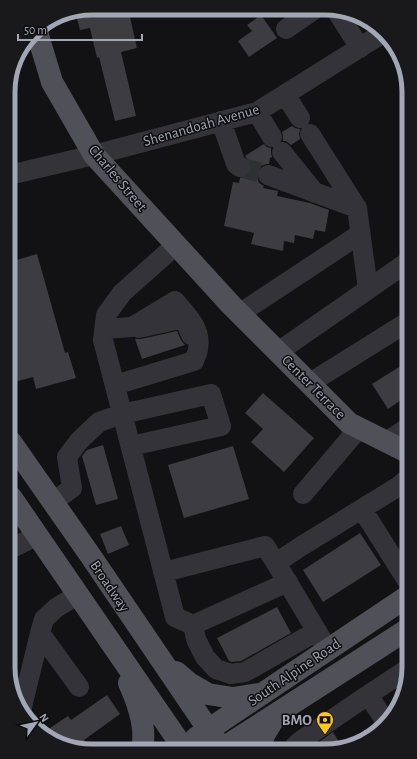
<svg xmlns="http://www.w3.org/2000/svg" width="417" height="759" font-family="'Alegreya Sans',sans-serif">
<rect width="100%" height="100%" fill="#121214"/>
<path fill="#3c3c41" d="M 92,8 L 128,8 L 137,48 L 121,52 L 136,116 L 115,121 L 99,57 L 97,58 L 90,28 L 80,30 L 75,11 Z
M 261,15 L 277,38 L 249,57 L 238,41 L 252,31 L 247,25 Z
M 292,126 L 295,128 L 300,129 L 299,134 L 300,139 L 291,145 L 286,141 L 283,141 L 283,136 L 282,132 Z
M 264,144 L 267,147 L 271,148 L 271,153 L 272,157 L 270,158 L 269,164 L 266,164 L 261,166 L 257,171 L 257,177 L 259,183 L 264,186 L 263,188 L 278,191 L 277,196 L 310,203 L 329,210 L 325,232 L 315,230 L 313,239 L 295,235 L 294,243 L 284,241 L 283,251 L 251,244 L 254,233 L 224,226 L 233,182 L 239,183 L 240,178 L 245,177 L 249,174 L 251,169 L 250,162 L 245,156 Z
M 37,254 L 65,353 L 68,352 L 76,378 L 36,389 L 33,377 L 11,383 L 10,262 Z
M 177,331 L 181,340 L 185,345 L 142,359 L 135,339 L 141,339 Z
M 407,362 L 407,396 L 388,409 L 372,384 Z
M 263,393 L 314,438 L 284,472 L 251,442 L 263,429 L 245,413 Z
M 103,445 L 118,499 L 96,505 L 82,456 L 87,450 Z
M 233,446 L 249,499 L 184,518 L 168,465 Z
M 121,526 L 129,545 L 108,554 L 100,534 Z
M 360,533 L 381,565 L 323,602 L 303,570 Z
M 277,607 L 291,633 L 241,661 L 232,662 L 229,661 L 217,638 Z
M 107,695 L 120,714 L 84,740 L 91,750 L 81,750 L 52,738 L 47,730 L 68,716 L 71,720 Z
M 333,732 L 342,747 L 312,747 Z"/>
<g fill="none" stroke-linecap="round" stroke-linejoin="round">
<path stroke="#2f3034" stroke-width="20" stroke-dasharray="20 10" stroke-linecap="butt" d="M 240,167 L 268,175"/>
<path stroke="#333339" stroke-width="20" d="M 336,10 L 360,48
M 286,29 L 315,9
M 285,94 L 300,118
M 257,112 L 272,137
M 221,121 L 236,164 L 240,167
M 310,134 L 357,208 L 368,289
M 282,152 L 315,193
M 9,175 L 94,155 L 257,112 L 383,33
M 268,175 L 357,208
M 176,245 L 122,293 L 106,315 L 103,340 L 175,617 L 193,625 L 288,582
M 239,314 L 360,234
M 139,328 L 180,319 L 186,323 L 191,335
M 105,329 L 132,327 L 175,301 C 187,316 202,328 198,349 C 198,353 195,357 194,361 L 115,385
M 278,352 L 406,263
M 310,383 L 406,323
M 386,442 L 407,428
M 303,494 L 359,428
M 53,502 L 72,488 L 67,457 L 79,441 L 99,422 L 122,414 L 211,394 L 221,426 L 131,446
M 362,509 L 408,582
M 12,548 L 38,535
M 164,572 L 265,546 L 276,563
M 193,625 L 196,639 L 205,657 L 216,669 L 231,674 L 245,672 L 317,631
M 40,633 L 79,687
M 328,650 L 276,563 L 300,547 L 399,486 L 407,479
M 22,707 L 40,633 L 44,619 L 56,608 L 74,597 L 79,595
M 386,722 L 368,695 L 409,668
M 294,747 L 299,742 L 368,695"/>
<path stroke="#4f5058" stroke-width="22" d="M 36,29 L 52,82 L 94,155 L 232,306 L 349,423 L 407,452
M 11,442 L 90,555 L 221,748
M 11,497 L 184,749
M 176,672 L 189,683 L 208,694 L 233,698 L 259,694
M 129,683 C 138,703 147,728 142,749
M 196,738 L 408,596
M 223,748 L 408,629
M 260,748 L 264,735 L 276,715"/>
</g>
<defs>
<symbol id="bank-pin" viewBox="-11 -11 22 30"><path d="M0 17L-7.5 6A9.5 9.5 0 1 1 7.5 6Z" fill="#fdc721" stroke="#0d0d0f"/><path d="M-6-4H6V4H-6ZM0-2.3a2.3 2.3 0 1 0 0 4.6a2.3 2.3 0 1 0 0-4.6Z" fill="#111"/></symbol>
</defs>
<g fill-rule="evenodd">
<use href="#bank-pin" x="315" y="710" width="20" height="27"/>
</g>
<g text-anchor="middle" stroke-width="3" stroke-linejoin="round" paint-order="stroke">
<g font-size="15" fill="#a3a7b5" stroke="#0d0d0f">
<text transform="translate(201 125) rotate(-16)" y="5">Shenandoah Avenue</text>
<text transform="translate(118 178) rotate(50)" y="5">Charles Street</text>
<text transform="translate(314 387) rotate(45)" y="5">Center Terrace</text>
<text transform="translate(110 586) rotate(56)" y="5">Broadway</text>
<text transform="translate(294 672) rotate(-34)" y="5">South Alpine Road</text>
</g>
<g font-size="15" font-weight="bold" fill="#a3a7b5" stroke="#0d0d0f" text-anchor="end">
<text x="312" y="725">BMO</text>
</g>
</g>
<path d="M0 0H417V759H0ZM92 15H325A77 77 0 0 1 402 92V667A77 77 0 0 1 325 744H92A77 77 0 0 1 15 667V92A77 77 0 0 1 92 15Z" fill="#19191c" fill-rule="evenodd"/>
<path fill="none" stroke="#a3a7b5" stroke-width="5" d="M92 15H325A77 77 0 0 1 402 92V667A77 77 0 0 1 325 744H92A77 77 0 0 1 15 667V92A77 77 0 0 1 92 15Z"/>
<g transform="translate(36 723) rotate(57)" stroke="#0d0d0f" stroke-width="3" paint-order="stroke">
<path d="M0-3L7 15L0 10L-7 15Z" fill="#a3a7b5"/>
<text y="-6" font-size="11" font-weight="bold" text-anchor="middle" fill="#a3a7b5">N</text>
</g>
<path d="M18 34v6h124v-6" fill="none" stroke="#a3a7b5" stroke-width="2"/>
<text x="24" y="34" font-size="12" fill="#a3a7b5" stroke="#0d0d0f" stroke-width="3" paint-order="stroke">50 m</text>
</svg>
